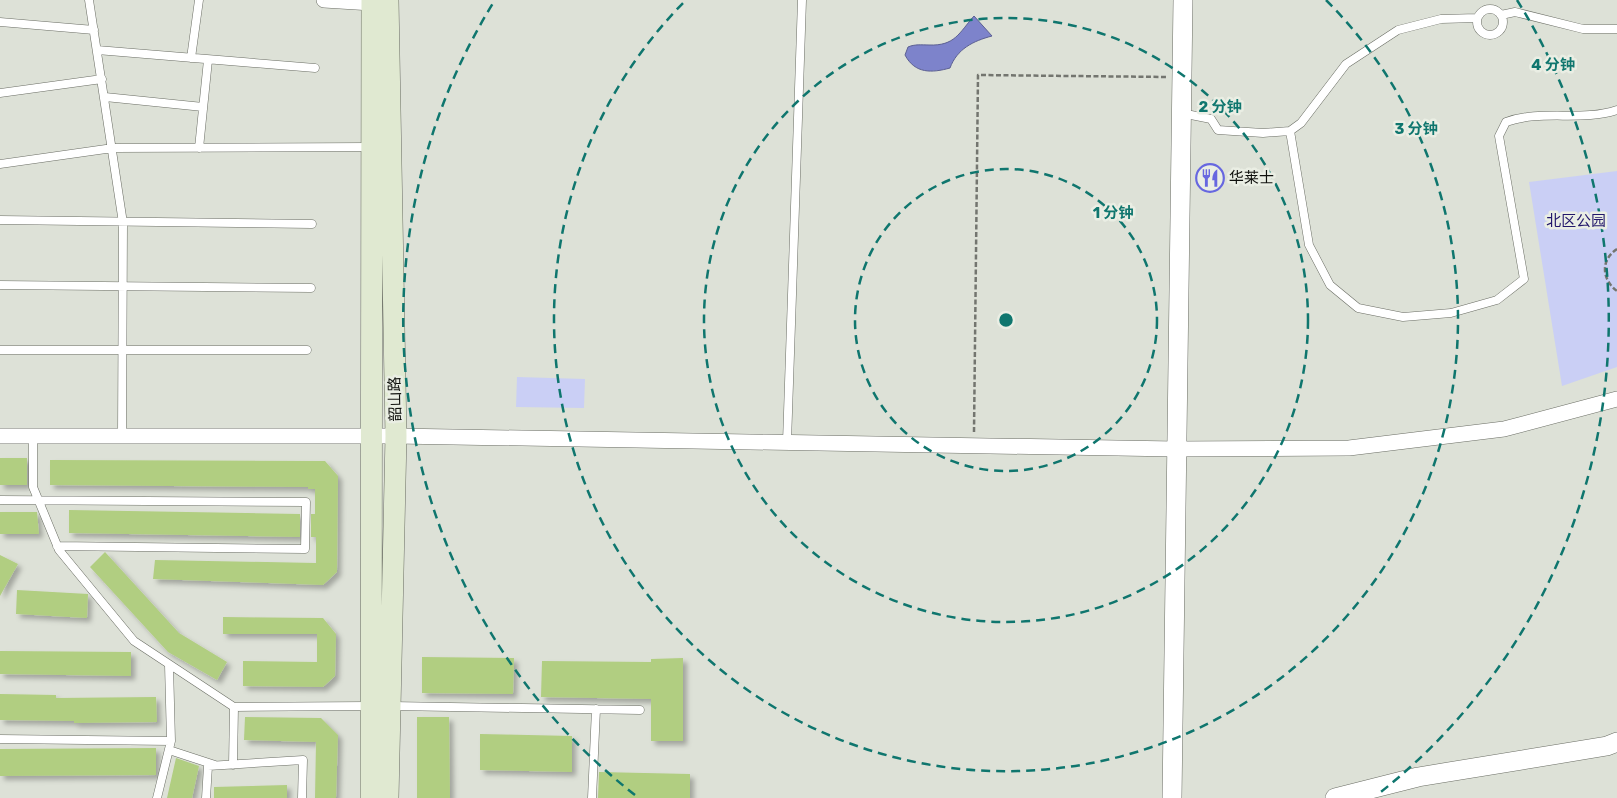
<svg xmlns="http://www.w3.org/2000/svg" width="1617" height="798" font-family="Rubik,'Noto Sans SC',sans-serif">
<defs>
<filter id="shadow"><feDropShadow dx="4" dy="4" stdDeviation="2.5" flood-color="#0004"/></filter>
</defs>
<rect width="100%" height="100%" fill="#dde1d7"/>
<path fill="#cacff5" d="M 1617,171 L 1617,367 L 1562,386 L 1529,182 Z
M 517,377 L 585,379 L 584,408 L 516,407 Z"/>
<path fill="#7d83cb" stroke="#5c6092" d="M 974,16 L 992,36 C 973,41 957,49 950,68 C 932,73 915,74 905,55 L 908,47 C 915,44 921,45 929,45 C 955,46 959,33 974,16 Z"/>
<path fill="#b1ce81" filter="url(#shadow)" d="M 0,458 L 27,458 L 27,485 L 0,485 Z
M 50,460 L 325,461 L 338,476 L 337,572 L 323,585 L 153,579 L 155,560 L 316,563 L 316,537 L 311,537 L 311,514 L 315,514 L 315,489 L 308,489 L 308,487 L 50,485 Z
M 69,510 L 300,514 L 300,537 L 69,533 Z
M 0,512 L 37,512 L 39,534 L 0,534 Z
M 105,552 L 179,633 L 227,662 L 217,680 L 168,652 L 90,567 Z
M 0,555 L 18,564 L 0,596 Z
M 17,590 L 88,594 L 87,618 L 16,614 Z
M 223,617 L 323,618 L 336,634 L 335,676 L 323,687 L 243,686 L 243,661 L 317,662 L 317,634 L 223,634 Z
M 0,651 L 131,652 L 131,676 L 0,674 Z
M 422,657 L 514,658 L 513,694 L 422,693 Z
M 683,658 L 683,741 L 651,741 L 651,699 L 541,697 L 542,661 L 651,662 L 651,659 Z
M 0,694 L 56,695 L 56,698 L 156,697 L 157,722 L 74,723 L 74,721 L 0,720 Z
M 245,717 L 321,718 L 338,735 L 336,798 L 315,798 L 316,742 L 244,740 Z
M 417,717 L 449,717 L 450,798 L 417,798 Z
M 480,734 L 572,736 L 572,772 L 480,770 Z
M 156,748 L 156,775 L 0,776 L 0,749 Z
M 176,758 L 199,766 L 192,798 L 167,798 Z
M 599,772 L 690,774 L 690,798 L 598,798 Z
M 287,785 L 287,798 L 214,798 L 214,787 Z"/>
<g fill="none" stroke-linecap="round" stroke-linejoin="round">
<defs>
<path id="service" d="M 89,0 L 123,223 L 122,436
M1477 22a13 13 0 1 1 26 0a13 13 0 1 1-26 0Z
M 1501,15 L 1515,12 L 1583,29 L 1617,29
M 1477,18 L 1441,19 L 1398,30 L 1346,64 L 1301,123 L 1290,131 L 1309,245 L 1330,285 L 1358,308 L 1403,317 L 1451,313 L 1497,300 L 1524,279 L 1499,136 L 1506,122 C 1541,109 1582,122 1617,110
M 0,22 L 94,30
M 97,50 L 315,68
M 191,58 L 199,0
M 0,93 L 102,79
M 105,97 L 203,107
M 1181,113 L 1211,119 L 1218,130 L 1263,133 L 1290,131
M 199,148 L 208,60
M 0,164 L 113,148 L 370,147
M 0,220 L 312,224
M 0,285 L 311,288
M 0,350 L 307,350
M 33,436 L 33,487 L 59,550 L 134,641 L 234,707 L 369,706
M 787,442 L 802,0
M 0,500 L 306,502 L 305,549 L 57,546
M 392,706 L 640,710
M 0,739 L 171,741
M 169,750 L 215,765
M 233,765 L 234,707
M 157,798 L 171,741 L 169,665
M 206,798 L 208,766 L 303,760 L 302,798
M 592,798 L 596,709"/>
<path id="minor" d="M 324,0 L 372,3
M 0,436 L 396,436 L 1175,449 L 1349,448 L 1504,429 L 1617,399"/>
<path id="tertiary" d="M 1172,798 L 1183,0
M 1335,798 L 1418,777 L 1607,746 L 1617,742"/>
<path id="secondary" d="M 371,798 L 372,0
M 388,798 L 396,436 L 388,0"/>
</defs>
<use href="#service" stroke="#6a6d64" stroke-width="9"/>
<use href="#minor" stroke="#6a6d64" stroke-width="16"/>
<use href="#tertiary" stroke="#6a6d64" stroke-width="20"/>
<use href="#secondary" stroke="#6a6d64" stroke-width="22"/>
<path stroke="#73756f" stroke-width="2.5" stroke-dasharray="5 2.5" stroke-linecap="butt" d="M 1617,249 C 1600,260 1602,280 1617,291
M 974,432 L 978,75 L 1167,77"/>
<use href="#service" stroke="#fff" stroke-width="8"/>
<use href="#minor" stroke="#fff" stroke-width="15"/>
<use href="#tertiary" stroke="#fff" stroke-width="19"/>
<use href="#secondary" stroke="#e0e9d1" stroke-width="21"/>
</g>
<g fill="none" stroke="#0f766e" stroke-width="2.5" stroke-dasharray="9 6">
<circle cx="1006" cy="320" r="151"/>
<circle cx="1006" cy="320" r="302"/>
<path d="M1326 0A452 452 0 1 1 686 0"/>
<path d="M635 795A603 603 0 0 1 495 0M1517 0A603 603 0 0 1 1377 795"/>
</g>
<defs>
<symbol id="restaurant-ring" viewBox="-11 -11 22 22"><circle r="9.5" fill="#eaeee4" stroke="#6767e0" stroke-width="1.5"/><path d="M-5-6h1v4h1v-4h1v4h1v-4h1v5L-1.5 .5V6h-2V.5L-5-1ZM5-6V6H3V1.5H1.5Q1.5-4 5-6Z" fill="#6767e0"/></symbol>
</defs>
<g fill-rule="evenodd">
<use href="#restaurant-ring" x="1194" y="162" width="32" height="32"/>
</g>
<g text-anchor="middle" stroke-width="5" stroke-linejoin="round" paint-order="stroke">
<g font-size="15" fill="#0f100d" stroke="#eaeee4" text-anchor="start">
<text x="1229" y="183">华莱士</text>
</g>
<g font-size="15" fill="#22176b" stroke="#eaeee4">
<text x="1576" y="226">北区公园</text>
</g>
<g font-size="15" fill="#0f100d" stroke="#eaeee4">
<text transform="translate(395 399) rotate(-91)" y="5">韶山路</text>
</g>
</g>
<circle cx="1006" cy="320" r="8" fill="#0f766e" stroke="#eaeee4" stroke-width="2.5"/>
<g font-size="15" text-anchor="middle" font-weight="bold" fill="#0f766e" stroke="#eaeee4" stroke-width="5" stroke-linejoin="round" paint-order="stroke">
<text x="1553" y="70">4 分钟</text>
<text x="1220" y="112">2 分钟</text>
<text x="1416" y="134">3 分钟</text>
<text x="1113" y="218">1 分钟</text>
</g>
</svg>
